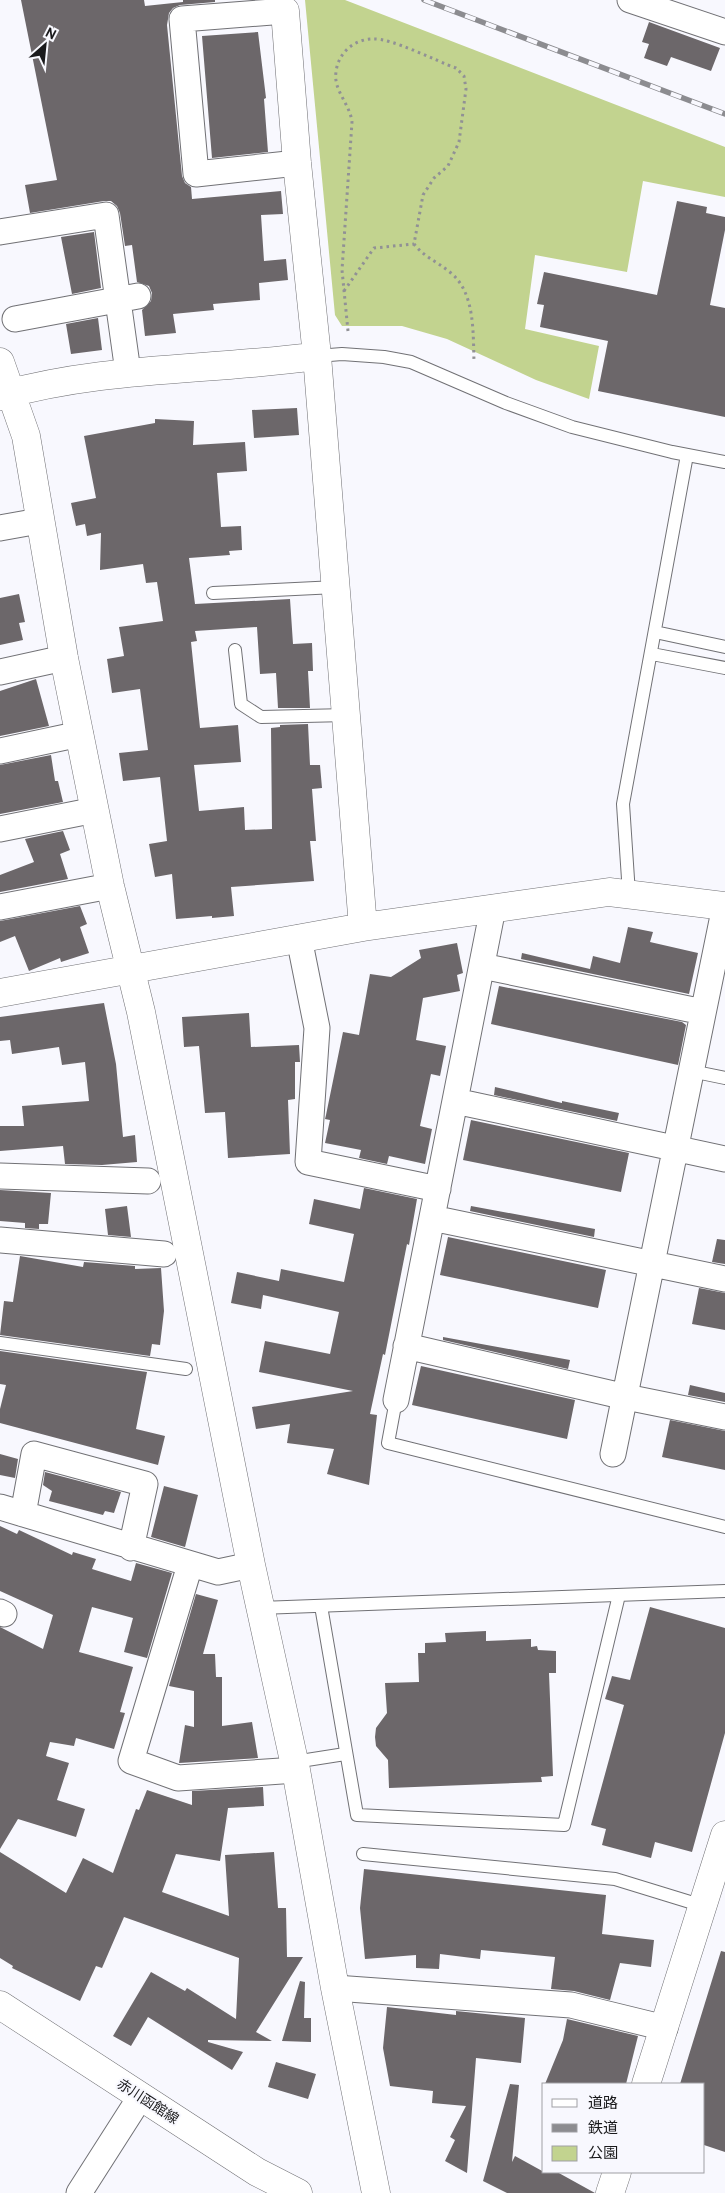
<svg xmlns="http://www.w3.org/2000/svg" width="725" height="2193" font-family="Overpass,'Noto Sans JP',sans-serif">
<rect width="100%" height="100%" fill="#f8f8fe"/>
<path fill="#c2d38f" d="M 305,0 L 345,0 L 725,147 L 725,197 L 643,181 L 627,272 L 535,255 L 525,329 L 599,346 L 589,399 L 536,380 L 447,339 L 402,326 L 342,326 L 335,315 Z"/>
<path fill="#6c676a" d="M 21,0 L 144,0 L 145,6 L 183,2 L 183,0 L 215,0 L 215,2 L 180,5 L 173,8 L 169,13 L 167,25 L 182,176 L 185,183 L 191,187 L 192,199 L 281,191 L 283,214 L 261,215 L 264,261 L 286,259 L 288,280 L 259,283 L 260,300 L 213,304 L 214,310 L 173,314 L 176,333 L 145,336 L 142,310 L 151,301 L 152,293 L 149,286 L 137,282 L 132,245 L 125,246 L 120,213 L 117,206 L 111,201 L 104,201 L 30,213 L 25,185 L 57,180 Z
M 649,22 L 720,48 L 711,71 L 671,57 L 667,66 L 644,58 L 649,44 L 642,42 Z
M 258,32 L 266,98 L 264,99 L 268,152 L 212,158 L 202,36 Z
M 677,201 L 707,207 L 706,213 L 725,217 L 725,230 L 710,305 L 725,308 L 725,417 L 598,391 L 608,341 L 540,327 L 544,305 L 537,304 L 544,272 L 657,295 Z
M 94,232 L 101,288 L 72,294 L 61,237 Z
M 98,318 L 102,350 L 71,354 L 66,324 Z
M 297,408 L 299,435 L 254,438 L 252,410 Z
M 155,419 L 194,421 L 193,445 L 245,442 L 247,471 L 217,473 L 221,527 L 241,526 L 242,550 L 229,551 L 230,555 L 189,558 L 195,604 L 290,599 L 293,644 L 312,643 L 313,671 L 308,671 L 310,708 L 278,708 L 276,673 L 260,674 L 257,627 L 195,631 L 197,641 L 191,642 L 200,728 L 238,725 L 241,762 L 194,765 L 199,811 L 244,807 L 245,830 L 272,829 L 271,728 L 280,727 L 280,725 L 308,724 L 310,765 L 320,765 L 322,788 L 312,789 L 316,841 L 310,841 L 314,881 L 231,887 L 234,916 L 212,918 L 212,916 L 176,919 L 172,874 L 155,877 L 149,844 L 167,841 L 160,777 L 123,781 L 119,753 L 148,750 L 140,689 L 112,693 L 107,659 L 124,656 L 119,627 L 163,621 L 157,582 L 146,583 L 143,564 L 100,570 L 101,533 L 87,536 L 85,524 L 76,526 L 71,503 L 96,498 L 84,436 L 155,423 Z
M 19,594 L 25,622 L 19,623 L 23,640 L 0,645 L 0,598 Z
M 36,679 L 49,726 L 0,736 L 0,691 Z
M 51,755 L 55,781 L 58,781 L 63,802 L 0,814 L 0,765 Z
M 63,831 L 70,850 L 60,854 L 68,879 L 0,892 L 0,875 L 34,862 L 25,839 Z
M 80,906 L 87,924 L 80,927 L 89,953 L 61,962 L 60,958 L 29,971 L 15,936 L 0,942 L 0,921 Z
M 628,927 L 653,932 L 650,942 L 698,953 L 689,994 L 521,959 L 522,953 L 590,969 L 593,956 L 620,963 Z
M 457,943 L 463,973 L 457,975 L 460,991 L 423,998 L 416,1040 L 446,1046 L 440,1076 L 431,1074 L 420,1126 L 432,1129 L 425,1164 L 389,1156 L 387,1164 L 359,1158 L 361,1150 L 325,1143 L 330,1120 L 325,1119 L 326,1115 L 343,1032 L 359,1035 L 370,974 L 391,977 L 421,958 L 419,950 Z
M 499,986 L 682,1022 L 686,1025 L 678,1065 L 491,1024 Z
M 104,1003 L 116,1064 L 123,1137 L 135,1135 L 137,1162 L 102,1165 L 65,1164 L 63,1146 L 0,1151 L 0,1126 L 24,1126 L 22,1106 L 89,1101 L 85,1062 L 62,1065 L 59,1047 L 12,1054 L 10,1040 L 0,1041 L 0,1017 Z
M 249,1013 L 251,1047 L 299,1045 L 300,1062 L 295,1062 L 295,1099 L 288,1100 L 290,1154 L 228,1158 L 225,1112 L 205,1113 L 199,1046 L 184,1047 L 182,1017 Z
M 495,1087 L 562,1103 L 562,1101 L 619,1113 L 617,1121 L 494,1095 Z
M 471,1120 L 629,1153 L 621,1192 L 463,1160 Z
M 364,1188 L 417,1199 L 409,1245 L 407,1244 L 385,1355 L 383,1354 L 370,1414 L 377,1415 L 369,1485 L 327,1474 L 334,1449 L 287,1443 L 290,1424 L 256,1429 L 252,1407 L 353,1391 L 259,1372 L 265,1341 L 330,1354 L 339,1312 L 263,1295 L 261,1309 L 231,1303 L 237,1272 L 279,1281 L 281,1269 L 344,1282 L 354,1234 L 309,1224 L 314,1199 L 360,1209 Z
M 0,1190 L 51,1193 L 48,1224 L 39,1224 L 39,1229 L 25,1228 L 25,1223 L 0,1221 Z
M 127,1206 L 131,1237 L 108,1235 L 105,1209 Z
M 471,1206 L 595,1229 L 594,1237 L 470,1211 Z
M 448,1237 L 606,1270 L 598,1308 L 440,1275 Z
M 717,1239 L 725,1240 L 725,1264 L 712,1262 Z
M 20,1256 L 83,1267 L 84,1262 L 135,1266 L 135,1269 L 161,1268 L 164,1311 L 160,1345 L 152,1344 L 150,1356 L 0,1335 L 4,1301 L 13,1302 Z
M 699,1288 L 725,1293 L 725,1330 L 692,1324 Z
M 443,1337 L 570,1360 L 568,1369 L 443,1340 Z
M 0,1351 L 147,1372 L 136,1429 L 165,1436 L 158,1465 L 0,1423 L 0,1409 L 6,1385 L 0,1384 Z
M 421,1366 L 575,1400 L 567,1439 L 412,1405 Z
M 690,1385 L 725,1393 L 725,1402 L 688,1395 Z
M 670,1420 L 725,1431 L 725,1470 L 662,1457 Z
M 0,1454 L 18,1459 L 15,1478 L 0,1475 Z
M 45,1472 L 121,1492 L 114,1513 L 105,1511 L 103,1515 L 49,1501 L 52,1491 L 43,1485 Z
M 164,1486 L 198,1495 L 185,1547 L 151,1537 Z
M 0,1526 L 17,1534 L 19,1530 L 72,1555 L 73,1552 L 96,1559 L 92,1569 L 131,1581 L 136,1563 L 172,1573 L 147,1658 L 124,1652 L 133,1618 L 92,1607 L 79,1652 L 133,1667 L 120,1712 L 125,1713 L 114,1749 L 76,1738 L 74,1746 L 50,1742 L 46,1756 L 69,1763 L 57,1800 L 85,1809 L 76,1837 L 18,1819 L 0,1849 L 0,1627 L 43,1649 L 53,1615 L 0,1591 Z
M 196,1594 L 218,1600 L 203,1654 L 215,1654 L 216,1677 L 222,1677 L 222,1726 L 252,1722 L 258,1758 L 179,1763 L 185,1725 L 194,1727 L 194,1691 L 169,1686 Z
M 650,1607 L 725,1628 L 725,1733 L 692,1852 L 655,1842 L 651,1858 L 602,1845 L 606,1829 L 591,1825 L 624,1705 L 605,1699 L 612,1676 L 630,1680 Z
M 486,1631 L 486,1641 L 531,1639 L 531,1647 L 537,1646 L 538,1650 L 556,1651 L 556,1673 L 549,1673 L 553,1776 L 541,1777 L 542,1782 L 389,1788 L 388,1760 L 376,1746 L 375,1737 L 376,1728 L 387,1713 L 385,1683 L 419,1682 L 418,1653 L 425,1653 L 425,1643 L 446,1642 L 445,1633 Z
M 263,1787 L 264,1806 L 228,1808 L 220,1861 L 176,1854 L 162,1892 L 229,1916 L 225,1855 L 274,1852 L 278,1908 L 286,1908 L 287,1957 L 303,1957 L 256,2032 L 272,2041 L 208,2040 L 208,2042 L 243,2052 L 232,2070 L 148,2017 L 131,2046 L 113,2036 L 151,1972 L 185,1991 L 187,1988 L 236,2019 L 239,1958 L 124,1917 L 102,1968 L 96,1966 L 80,2001 L 12,1968 L 13,1966 L 0,1958 L 0,1852 L 66,1893 L 83,1858 L 113,1873 L 136,1809 L 139,1810 L 147,1790 L 192,1805 L 192,1791 Z
M 364,1869 L 606,1895 L 602,1934 L 654,1940 L 651,1967 L 620,1963 L 610,2000 L 574,1991 L 551,1989 L 555,1957 L 481,1950 L 480,1959 L 440,1954 L 439,1969 L 416,1968 L 416,1955 L 365,1959 L 360,1908 Z
M 721,1951 L 725,1952 L 725,2152 L 704,2145 L 704,2084 L 680,2084 Z
M 300,1981 L 305,1982 L 304,2018 L 311,2018 L 311,2042 L 282,2041 Z
M 387,2007 L 456,2015 L 456,2011 L 525,2018 L 521,2063 L 476,2058 L 467,2173 L 445,2161 L 455,2140 L 450,2137 L 466,2106 L 432,2103 L 433,2091 L 390,2086 L 383,2048 Z
M 567,2019 L 638,2036 L 626,2084 L 545,2084 L 563,2040 Z
M 276,2062 L 316,2074 L 308,2099 L 268,2087 Z
M 510,2084 L 519,2085 L 512,2162 L 515,2156 L 544,2172 L 557,2172 L 595,2193 L 507,2193 L 483,2181 Z"/>
<g fill="none" stroke-linecap="round" stroke-linejoin="round">
<defs>
<path id="service" d="M 317,356 L 342,354 L 384,357 L 411,362 L 506,403 L 572,427 L 672,452 L 725,462
M 213,593 L 336,587
M 655,632 L 725,647
M 235,650 L 241,704 L 261,717 L 347,715
M 652,654 L 725,668
M 629,894 L 623,804 L 687,455
M 691,1071 L 725,1078
M 0,1343 L 186,1369
M 396,1400 L 388,1443 L 725,1527
M 321,1606 L 357,1815 L 564,1825 L 619,1595
M 260,1608 L 725,1591
M 294,1762 L 345,1754
M 363,1854 L 615,1879 L 703,1906"/>
<path id="minor" d="M 630,0 L 725,32
M 285,11 L 182,19 L 196,174 L 297,163
M 0,232 L 106,215 L 128,372
M 15,319 L 138,296
M 0,528 L 39,521
M 0,672 L 64,658
M 0,751 L 80,734
M 0,829 L 95,810
M 0,907 L 110,886
M 299,938 L 317,1028 L 308,1162 L 438,1189
M 482,966 L 703,1012
M 455,1101 L 725,1159
M 0,1176 L 148,1181
M 432,1218 L 725,1279
M 0,1240 L 164,1254
M 406,1346 L 626,1397 L 725,1417
M 396,1400 L 493,908
M 613,1454 L 725,906
M 0,1507 L 218,1572 L 251,1565
M 23,1514 L 34,1454 L 145,1484 L 131,1548
M 190,1565 L 131,1761 L 178,1778 L 296,1770
M 0,1612 L 4,1614
M 335,1988 L 571,2005 L 665,2028
M 79,2193 L 141,2096"/>
<path id="tertiary" d="M 285,11 L 297,163 L 317,356 L 363,927
M 0,362 L 26,436 L 64,658 L 110,886 L 141,1012 L 251,1565 L 296,1770 L 335,1988 L 376,2193
M 0,396 C 104,366 211,371 317,356
M 0,993 L 363,927 L 609,892 L 725,906
M 646,2084 L 725,1835
M 610,2193 L 617,2172"/>
<path id="secondary" d="M 0,2005 L 257,2172 L 298,2193"/>
</defs>
<use href="#service" stroke="#717175" stroke-width="14"/>
<use href="#minor" stroke="#717175" stroke-width="27"/>
<use href="#tertiary" stroke="#717175" stroke-width="29"/>
<use href="#secondary" stroke="#717175" stroke-width="29"/>
<path stroke="#919195" stroke-width="3" stroke-dasharray="2.5 4" stroke-linecap="butt" d="M 344,291 L 374,248 L 414,244
M 348,331 L 342,270 L 352,122 C 350,104 333,90 336,72 C 338,53 354,39 373,39 C 392,38 436,61 456,68 L 464,76 L 466,89 L 459,142 L 448,166 L 434,178 L 423,195 L 414,244 C 424,257 438,262 451,273 C 475,293 473,332 474,361"/>
<use href="#service" stroke="#fff" stroke-width="12"/>
<use href="#minor" stroke="#fff" stroke-width="25"/>
<use href="#tertiary" stroke="#fff" stroke-width="28"/>
<use href="#secondary" stroke="#fff" stroke-width="28"/>
<defs>
<path id="rail" d="M 424,0 L 725,114"/>
</defs>
<use href="#rail" stroke="#8c8c90" stroke-width="5.5"/>
<use href="#rail" stroke="#f8f8fe" stroke-width="4" stroke-dasharray="11" stroke-linecap="butt"/>
</g>
<g text-anchor="middle" stroke-width="4" stroke-linejoin="round" paint-order="stroke">
<g font-size="14" fill="#1a1a1c" stroke="#f8f8fe">
<text transform="translate(148 2101) rotate(33)" y="5">赤川函館線</text>
</g>
</g>
<rect x="542" y="2083" width="162" height="90" fill="#f8f8fe" stroke="#9f9fa4"/>
<rect x="552" y="2099" width="25" height="8" fill="#ffffff" stroke="#9f9fa4"/>
<text x="588" y="2108" font-size="15" fill="#1a1a1c">道路</text>
<rect x="552" y="2124" width="25" height="8" fill="#8c8c90" stroke="#9f9fa4"/>
<text x="588" y="2133" font-size="15" fill="#1a1a1c">鉄道</text>
<rect x="552" y="2146" width="25" height="15" fill="#c2d38f" stroke="#9f9fa4"/>
<text x="588" y="2158" font-size="15" fill="#1a1a1c">公園</text>
<g transform="translate(45 45) rotate(27)" stroke="#f8f8fe" stroke-width="4" paint-order="stroke">
<path d="M0-4L9 19L0 12L-9 19Z" fill="#1a1a1c"/>
<text y="-8" font-size="14" font-weight="bold" text-anchor="middle" fill="#1a1a1c">N</text>
</g>
</svg>
